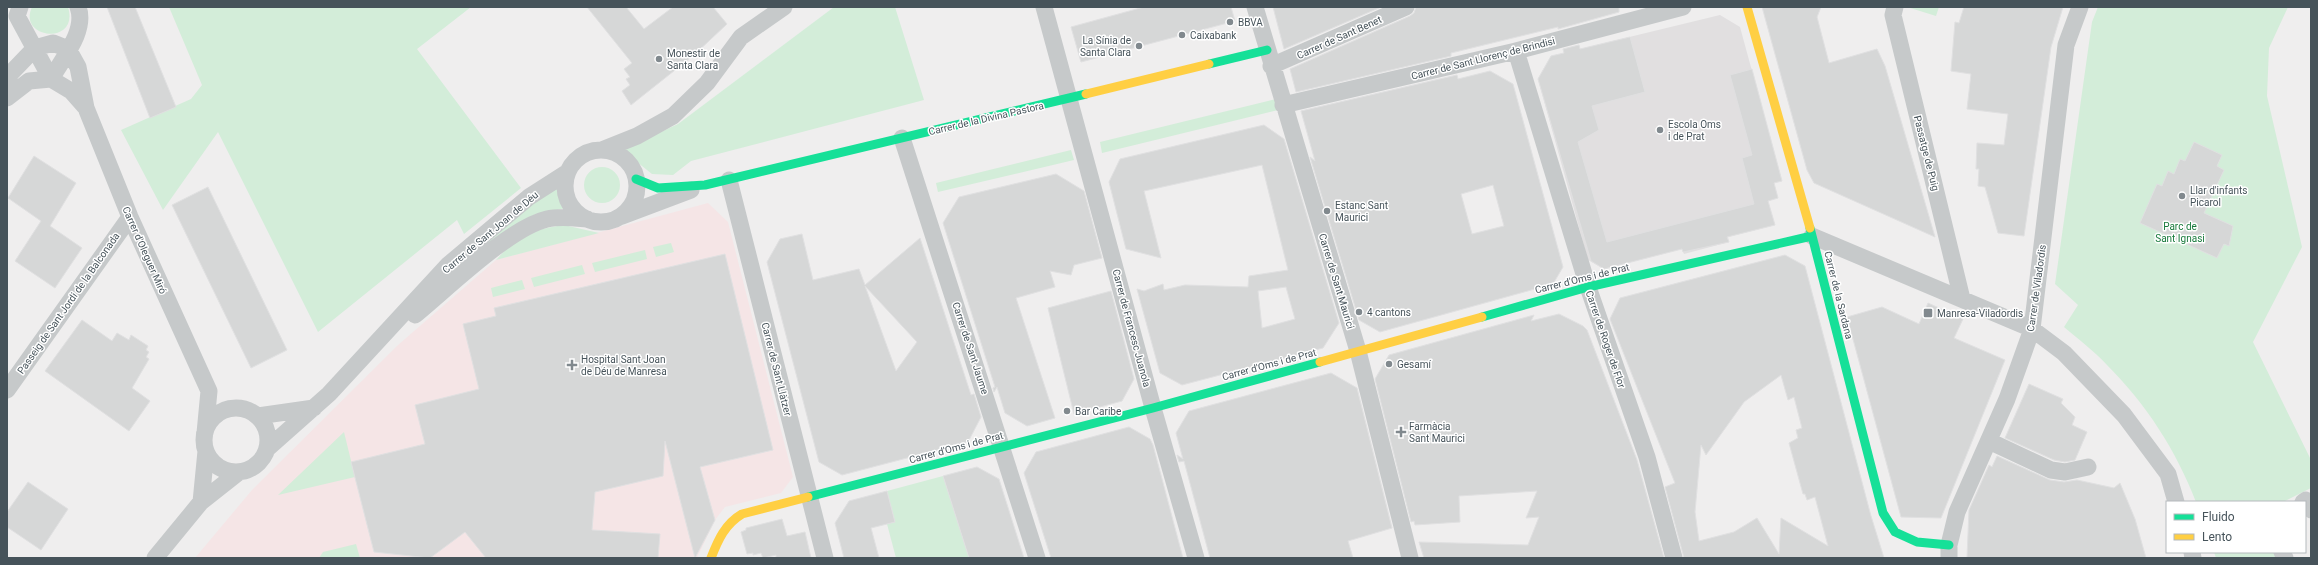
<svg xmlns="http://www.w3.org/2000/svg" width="2318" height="565" font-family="Roboto,sans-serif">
<rect width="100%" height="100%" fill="#efeeee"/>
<path fill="#e1dfe0" d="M 1720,15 L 1740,27 L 1782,181 L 1774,183 L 1778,198 L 1768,201 L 1775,225 L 1728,237 L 1729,242 L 1684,254 L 1682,249 L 1604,269 L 1588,260 L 1538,79 L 1540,75 L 1551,56 Z"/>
<path fill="#f5e5e6" d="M 708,203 L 728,222 L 793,477 L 781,493 L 725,507 L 715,520 L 697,558 L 195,558 L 252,490 L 398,345 L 496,260 Z"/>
<path fill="#d3edd9" d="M 32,7 L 68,7 C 80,46 17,39 32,7 Z
M 169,7 L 471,7 L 417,49 L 521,188 L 464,234 L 457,220 L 318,332 L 218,132 L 163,210 L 121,130 L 191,99 L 202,85 Z
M 834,7 L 895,7 L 924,100 L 691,161 L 673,175 L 652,174 L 622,150 L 678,124 Z
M 1907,7 L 1939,7 L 1936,16 Z
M 2098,7 L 2288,7 L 2269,48 L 2267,96 L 2302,247 L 2253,342 L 2311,460 L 2311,488 L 2283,502 L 2196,502 C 2176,450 2146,404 2107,365 C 2094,351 2078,339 2064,327 L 2078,305 L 2055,284 L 2092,22 Z
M 1276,99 L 1278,110 L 1102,153 L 1100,142 Z
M 1071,150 L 1074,160 L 938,192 L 936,183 Z
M584 185a18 18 0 1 1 36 0a18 18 0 1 1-36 0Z
M 559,187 L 566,208 L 536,214 L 518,223 L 476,259 L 470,253 L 513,214 Z
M 564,225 L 599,233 L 496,260 C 518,235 531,230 564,225 Z
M 671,243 L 674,252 L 656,257 L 653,247 Z
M 645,250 L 647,259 L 595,272 L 592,263 Z
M 582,265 L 585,274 L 534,287 L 531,278 Z
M 522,280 L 525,289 L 493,297 L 491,288 Z
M 344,432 L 355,477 L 278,495 Z
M 943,476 L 969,558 L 896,558 L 887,524 L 895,522 L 887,491 Z
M 356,544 L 360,558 L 319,558 L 323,552 Z
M 2214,552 L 2275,552 L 2278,558 L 2216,558 Z"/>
<path fill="#d6d7d7" stroke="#e0e0e1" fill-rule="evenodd" d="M 107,7 L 135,7 L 176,107 L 150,118 Z
M 587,7 L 626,7 L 644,29 L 673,7 L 713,7 L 727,24 L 694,55 L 631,105 L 622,91 L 630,85 L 626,79 L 630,77 L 624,69 L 632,63 Z
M 1144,7 L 1231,7 L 1235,21 L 1081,62 L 1071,27 Z
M 1273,7 L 1381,7 L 1284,49 Z
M 1416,7 L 1619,7 L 1619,12 L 1558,29 L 1558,27 L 1451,53 L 1451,56 L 1296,92 L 1290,69 L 1410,16 L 1414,13 Z
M 1762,7 L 1821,7 L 1817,17 L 1829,63 L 1877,49 L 1885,66 L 1935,237 L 1814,183 L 1807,170 Z
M 1964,7 L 2063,7 L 2051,47 L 2024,236 L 1998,233 L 1985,187 L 1978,186 L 1979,169 L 1976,169 L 1977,143 L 2004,145 L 2008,114 L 1967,109 L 1971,74 L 1951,71 L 1955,22 L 1959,23 Z
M 1630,37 L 1645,92 L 1592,106 L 1599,130 L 1578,142 L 1607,242 L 1754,204 L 1742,158 L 1752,155 L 1730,75 L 1752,69 L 1782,181 L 1774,183 L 1778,198 L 1768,201 L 1775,225 L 1727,237 L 1729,242 L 1683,252 L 1682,249 L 1604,269 L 1591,261 L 1538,79 L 1551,56 L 1564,53 L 1563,49 L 1579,45 L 1580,49 Z
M 1490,71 L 1513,84 L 1563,267 L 1553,284 L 1380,332 L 1359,320 L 1310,157 L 1315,161 L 1301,111 L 1457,75 L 1458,79 ZM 1493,185 L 1504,226 L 1472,234 L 1461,194 Z
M 1264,125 L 1284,139 L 1339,323 L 1323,348 L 1182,385 L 1160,373 L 1137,289 L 1144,291 L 1163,284 L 1164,290 L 1185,285 L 1248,287 L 1249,276 L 1288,270 L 1262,165 L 1144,191 L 1161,258 L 1126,249 L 1109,182 L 1120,159 ZM 1286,287 L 1295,319 L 1262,328 L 1258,291 Z
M 2194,142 L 2222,155 L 2217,166 L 2224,170 L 2204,213 L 2233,226 L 2229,246 L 2224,244 L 2217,258 L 2140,223 L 2157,184 L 2162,186 L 2168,171 L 2174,174 L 2180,159 L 2185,161 Z
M 34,156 L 76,183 L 50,226 L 82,248 L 55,288 L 15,261 L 41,221 L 8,198 Z
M 1056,174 L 1084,191 L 1102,258 L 1074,265 L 1071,275 L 1050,271 L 1055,287 L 1016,298 L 1055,418 L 1027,426 L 1005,413 L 997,387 L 994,392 L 993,388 L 995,387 L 943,223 L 959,197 Z
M 208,187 L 287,350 L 251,368 L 172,205 Z
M 802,234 L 813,280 L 859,269 L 865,285 L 920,238 L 971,395 L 974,394 L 981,417 L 968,442 L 842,475 L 819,462 L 767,262 L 780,239 ZM 865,286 L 917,342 L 896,371 Z
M 725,254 L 773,450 L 700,467 L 715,520 L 695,558 L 665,441 L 663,476 L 595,492 L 592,530 L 660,534 L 658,558 L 486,558 L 465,532 L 430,558 L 374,552 L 351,462 L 425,444 L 415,405 L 479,389 L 463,324 L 496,316 L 494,308 Z
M 1785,255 L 1805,266 L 1871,516 L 1884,558 L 1684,558 L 1665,487 L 1675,483 L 1610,319 L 1620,298 ZM 1781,375 L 1788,400 L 1794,397 L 1802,428 L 1796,430 L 1798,438 L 1789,443 L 1803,494 L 1805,494 L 1807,500 L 1815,497 L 1828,546 L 1781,518 L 1779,554 L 1757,518 L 1734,532 L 1699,541 L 1695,512 L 1701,445 L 1706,455 L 1744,402 Z
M 1111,291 L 1134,379 L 1122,401 L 1074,414 L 1048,308 Z
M 1928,303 L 1963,319 L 1954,338 L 2005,360 L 1941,518 L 1901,517 L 1847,317 L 1882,307 L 1919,324 Z
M 1559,314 L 1583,326 L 1587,330 L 1637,460 L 1664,558 L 1424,558 L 1419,542 L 1528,545 L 1539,517 L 1526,518 L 1537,491 L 1459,496 L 1460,522 L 1415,525 L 1414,521 L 1411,522 L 1375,379 L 1389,355 L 1534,315 L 1531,321 Z
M 82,320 L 112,341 L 117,333 L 129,340 L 131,335 L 148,346 L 146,350 L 149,352 L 146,357 L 149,359 L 132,388 L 150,401 L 129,431 L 45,371 Z
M 1331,373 L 1357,388 L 1392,528 L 1348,541 L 1353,558 L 1210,558 L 1184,461 L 1179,462 L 1177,455 L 1183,459 L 1176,433 L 1189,411 Z
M 2029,384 L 2063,399 L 2061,403 L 2075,417 L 2072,425 L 2087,432 L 2075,460 L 2065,462 L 2054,460 L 2005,438 Z
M 1129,427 L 1150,439 L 1153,445 L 1183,558 L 1051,558 L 1024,473 L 1036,452 Z
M 1997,456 L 2050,480 L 2064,482 L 2077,480 L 2114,488 L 2120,483 L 2135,519 L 2146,558 L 1967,558 L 1969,510 L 1989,465 L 1992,467 Z
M 977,467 L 999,479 L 1024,558 L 969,558 L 943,476 Z
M 28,482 L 68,509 L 41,550 L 7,527 L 7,512 Z
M 887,491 L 895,522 L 871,528 L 879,558 L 844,558 L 835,523 L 849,501 Z
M 782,519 L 787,536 L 805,532 L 811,558 L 776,558 L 776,555 L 763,558 L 761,553 L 753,555 L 753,553 L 747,554 L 741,532 L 746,530 L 746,528 Z"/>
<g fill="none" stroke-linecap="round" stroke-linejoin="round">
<path stroke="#c6c9ca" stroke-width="17" d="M 20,7 L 17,16 L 51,79 L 71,91 L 86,108
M 1044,7 L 1153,408 L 1196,558
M 1255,7 L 1358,351 L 1410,558
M 1895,7 L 1893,15 L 1962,299
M 1516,51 L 1588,287 L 1647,457 L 1674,558
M 1271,66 L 1406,7
M 51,79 C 62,59 87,31 78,7
M 7,81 L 11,73 L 35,48 L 53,43 L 68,49 L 78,67 L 86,108 L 130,217 L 209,391 L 205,433
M 7,98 L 29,81 L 51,79
M 1283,105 L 1516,51 L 1683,7
M 902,138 L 1037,558
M 602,150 L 637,136 L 673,116 L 707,83 L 741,37 L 784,7
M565 186a36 36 0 1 1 72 0a36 36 0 1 1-72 0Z
M 729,180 L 825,558
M 622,216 L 691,190
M 1812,236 L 2032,329 L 2064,353 L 2124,415 L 2168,474 L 2176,502
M 415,315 C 447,289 509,228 547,219 C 560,216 574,218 587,219
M 7,390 L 130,217
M204 440a32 32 0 1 1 64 0a32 32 0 1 1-64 0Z
M 258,416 L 314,408
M 1989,441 L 2051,470 L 2065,472 L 2088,467
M 267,449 L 329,394 L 448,265 L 529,197 L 568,172
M 201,502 L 206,451
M 2303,502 L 2306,500 L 2311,510
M 2192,552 L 2193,558
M 2282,552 L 2285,558
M 155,558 L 201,502 L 239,472
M 1949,558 L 1949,545 L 1957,512 L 2007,399 L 2032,329 L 2066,45 L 2080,7"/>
<path stroke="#16e098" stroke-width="9" d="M 1209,64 L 1267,50
M 636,179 L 658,188 L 705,185 L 1086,94
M 1810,228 L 1883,513 L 1895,532 L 1917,542 L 1949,545
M 1482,317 L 1588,287 L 1812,236
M 808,497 L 1153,408 L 1320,362"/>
<path stroke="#ffcf43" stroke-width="9" d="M 1747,7 L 1810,228
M 1086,94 L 1209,64
M 1320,362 L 1482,317
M 711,558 C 718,540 725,524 742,514 L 808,497"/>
</g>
<g fill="#81898e" stroke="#fff" stroke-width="1.5">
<circle cx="1230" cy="22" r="4"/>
<circle cx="1182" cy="35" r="4"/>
<circle cx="1139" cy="46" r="4"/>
<circle cx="659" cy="59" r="4"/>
<circle cx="1660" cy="130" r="4"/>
<circle cx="2182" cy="196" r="4"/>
<circle cx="1327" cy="211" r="4"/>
<circle cx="1359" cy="312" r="4"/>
<rect x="1923" y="308" width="10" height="10" rx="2"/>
<circle cx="1389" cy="364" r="4"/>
<path d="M570 359h4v4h4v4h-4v4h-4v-4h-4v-4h4z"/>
<circle cx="1067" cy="411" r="4"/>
<path d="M1399 426h4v4h4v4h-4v4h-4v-4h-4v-4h4z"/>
</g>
<g text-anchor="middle" stroke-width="3" stroke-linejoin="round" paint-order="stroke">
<g font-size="10" fill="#46535a" stroke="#fff" text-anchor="start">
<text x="1238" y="26">BBVA</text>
<text x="1190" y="39">Caixabank</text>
<text x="1131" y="44" text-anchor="end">La Sínia de<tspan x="1131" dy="12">Santa Clara</tspan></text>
<text x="667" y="57">Monestir de<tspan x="667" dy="12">Santa Clara</tspan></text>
<text x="1668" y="128">Escola Oms<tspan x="1668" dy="12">i de Prat</tspan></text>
<text x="2190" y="194">Llar d'infants<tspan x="2190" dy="12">Picarol</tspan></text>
<text x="1335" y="209">Estanc Sant<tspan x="1335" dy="12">Maurici</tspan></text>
<text x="1367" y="316">4 cantons</text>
<text x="1937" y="317">Manresa-Viladordis</text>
<text x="581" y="363">Hospital Sant Joan<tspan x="581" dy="12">de Déu de Manresa</tspan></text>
<text x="1397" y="368">Gesamí</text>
<text x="1075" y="415">Bar Caribe</text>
<text x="1409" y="430">Farmàcia<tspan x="1409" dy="12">Sant Maurici</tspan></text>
</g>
<g font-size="10" fill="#46535a" stroke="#fff">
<text transform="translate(1339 37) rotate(-24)" y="4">Carrer de Sant Benet</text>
<text transform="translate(1483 58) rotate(-14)" y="4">Carrer de Sant Llorenç de Brindisi</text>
<text transform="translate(986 118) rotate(-13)" y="4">Carrer de la Divina Pastora</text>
<text transform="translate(1927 153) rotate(76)" y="4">Passatge de Puig</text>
<text transform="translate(490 232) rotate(-40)" y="4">Carrer de Sant Joan de Déu</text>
<text transform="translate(145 250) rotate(66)" y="4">Carrer d'Oleguer Miró</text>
<text transform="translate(1582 278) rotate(-14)" y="4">Carrer d'Oms i de Prat</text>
<text transform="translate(1337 281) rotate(73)" y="4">Carrer de Sant Maurici</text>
<text transform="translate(2036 288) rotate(-82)" y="4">Carrer de Viladordis</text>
<text transform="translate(1839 295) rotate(76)" y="4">Carrer de la Sardana</text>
<text transform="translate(68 303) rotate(-55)" y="4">Passeig de Sant Jordi de la Balconada</text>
<text transform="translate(1132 328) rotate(75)" y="4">Carrer de Francesc Juanola</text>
<text transform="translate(1606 339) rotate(71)" y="4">Carrer de Roger de Flor</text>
<text transform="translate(971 348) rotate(72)" y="4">Carrer de Sant Jaume</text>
<text transform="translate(1269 364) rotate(-15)" y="4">Carrer d'Oms i de Prat</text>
<text transform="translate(777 369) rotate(76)" y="4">Carrer de Sant Llàtzer</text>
<text transform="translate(956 447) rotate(-15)" y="4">Carrer d'Oms i de Prat</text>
</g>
<g font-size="10" fill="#187a3c" stroke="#fff">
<text x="2180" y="230">Parc de<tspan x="2180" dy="12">Sant Ignasi</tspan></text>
</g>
</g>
<rect width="2318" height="565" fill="none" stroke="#46535a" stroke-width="16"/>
<rect x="2166" y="501" width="140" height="52" fill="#ffffff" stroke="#b5babd"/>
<rect x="2174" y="514" width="20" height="6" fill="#16e098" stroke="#b5babd"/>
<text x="2202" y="521" font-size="12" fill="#46535a">Fluido</text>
<rect x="2174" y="534" width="20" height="6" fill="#ffcf43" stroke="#b5babd"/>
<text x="2202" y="541" font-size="12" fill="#46535a">Lento</text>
</svg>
